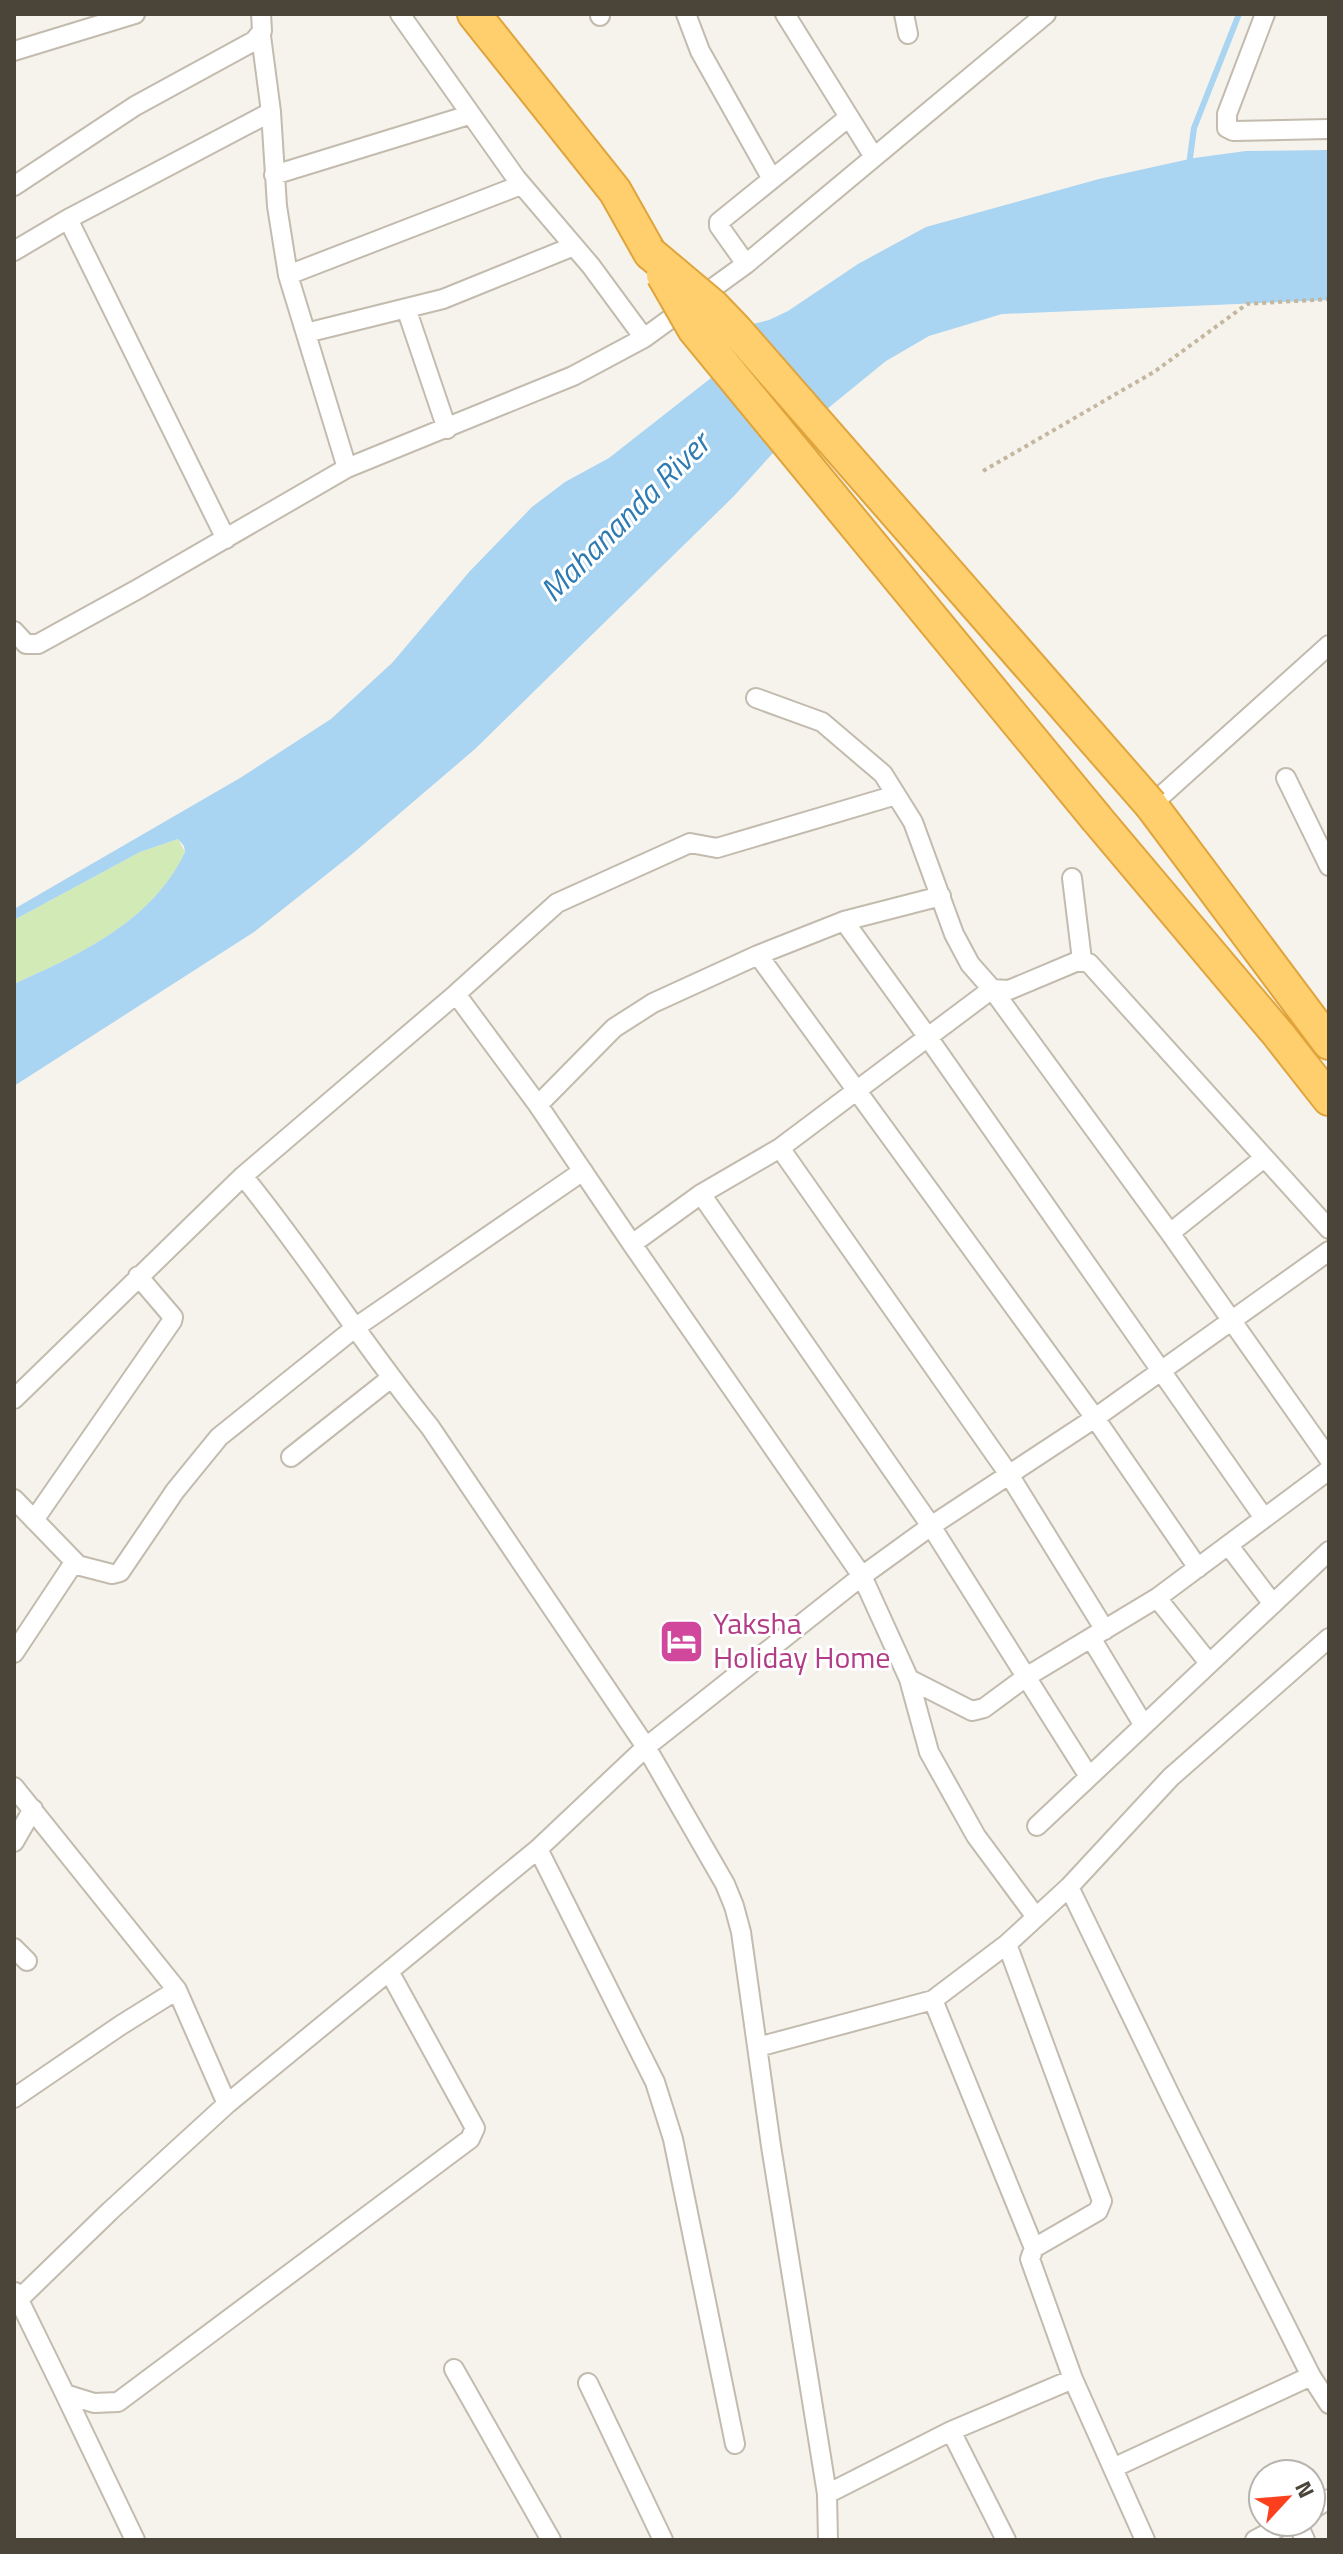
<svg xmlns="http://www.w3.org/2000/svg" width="1343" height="2554" font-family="'Titillium Web',sans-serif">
<rect width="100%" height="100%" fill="#f6f3ec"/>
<path fill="#d2eab5" d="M 178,839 L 185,852 C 152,922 80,954 14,984 L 14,920 L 140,852 Z"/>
<path fill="#a9d4f2" d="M 1329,150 L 1329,300 L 1002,314 L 929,336 L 886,361 L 773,453 L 733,497 L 475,749 L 351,855 L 254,932 L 14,1086 L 14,984 C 80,954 152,922 185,852 L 184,846 L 178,839 L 140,852 L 14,920 L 14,909 L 240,778 L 331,719 L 392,663 L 470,571 L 532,507 L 565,482 L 609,458 L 711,378 L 740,334 L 753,324 L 769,320 L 788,311 L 858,264 L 926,227 L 1099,179 L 1194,158 L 1246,151 Z"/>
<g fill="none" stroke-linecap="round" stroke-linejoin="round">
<path stroke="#a9d4f2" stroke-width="6" d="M 1189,165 L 1194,128 L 1239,14"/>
<defs>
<path id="street" d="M 400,14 L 516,178 L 591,266 L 644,338
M 600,14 L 600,16
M 686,14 L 700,51 L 772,179
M 785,14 L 874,157
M 904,14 L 908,34
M 1265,14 L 1227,114 L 1227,128 L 1233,131 L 1329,129
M 261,36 L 271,112 L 277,206 L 288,275 L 347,468
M 14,51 L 135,14
M 274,175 L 469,115
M 14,186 L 135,106 L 254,41 L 262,31 L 261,14
M 68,219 L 226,539
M 14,251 L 68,219 L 271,112
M 746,264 L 719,226 L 719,222 L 849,117
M 288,275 L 521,185
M 406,308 L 447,429
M 306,333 L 443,299 L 574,246
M 14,631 L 26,644 L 38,644 L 138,589 L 347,468 L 573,376 L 644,338 L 746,264 L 1046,14
M 756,698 L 822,722 L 883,774 L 913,822 L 954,934 L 970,964 L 992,989 L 1009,990 L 1078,961 L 1089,963 L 1329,1229
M 1286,778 L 1329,866
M 1151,805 L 1329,645
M 1072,878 L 1082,960
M 844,921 L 927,1036 L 1264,1518
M 758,955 L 1095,1418 L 1198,1568
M 456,994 L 538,1105 L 632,1244 L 862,1576 L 909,1679 L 929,1752 L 976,1836 L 1036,1917
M 538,1105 L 614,1028 L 653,1003 L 758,955 L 844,921 L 941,896
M 780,1148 L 1008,1473 L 1105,1630
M 243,1176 C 309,1257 364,1346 430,1427 L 646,1747 L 725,1884 L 734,1906 L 741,1932 L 771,2146 L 827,2494 L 828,2540
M 701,1194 L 931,1526 L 1088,1775
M 1170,1233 L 1264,1158
M 632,1244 L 701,1194 L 780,1148 L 992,989 L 1170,1233 L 1329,1459
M 14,1399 L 243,1176 L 456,994 L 557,903 L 690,843 L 717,848 L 896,795
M 291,1457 L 391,1378
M 14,1499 L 76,1563
M 34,1520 L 172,1321 L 173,1317 L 138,1276
M 1229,1546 L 1273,1604
M 1157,1598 L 1209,1663
M 1091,1638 L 1143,1724
M 14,1653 L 73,1564 L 112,1574 L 120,1572 L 175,1491 L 219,1437 L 356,1327 L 583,1171
M 909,1679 L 972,1711 L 984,1708 L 1026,1677 L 1157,1598 L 1329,1470
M 14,1787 L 177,1990 L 227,2104
M 1037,1826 L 1329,1551
M 14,1842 L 33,1809
M 538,1849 L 655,2082 L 673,2139 L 735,2444
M 1069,1887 L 1173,2101 L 1311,2376 L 1329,2404
M 1007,1944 L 1102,2201 L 1098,2211 L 1034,2248 L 1030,2259 L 1073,2379 L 1145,2540
M 14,1948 L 27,1961
M 933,2000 L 1034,2248
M 758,2047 L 933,2000 L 1007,1944 L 1069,1887 L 1171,1777 L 1329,1638
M 14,2098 L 121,2025 L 177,1990
M 15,2292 L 65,2394 L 94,2403 L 118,2402 L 470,2139 L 475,2128 L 390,1973
M 14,2304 L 110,2211 L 227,2104 L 538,1849 L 646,1747 L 862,1576 L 931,1526 L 1095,1418 L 1329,1251
M 454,2369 L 551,2540
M 588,2383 L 663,2540
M 65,2394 L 135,2540
M 951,2431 L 1006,2540
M 1113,2468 L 1311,2376
M 827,2494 L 951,2431 L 1073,2379
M 1311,2510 L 1329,2499
M 1297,2522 L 1305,2540
M 1255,2540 L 1289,2522"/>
<path id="highway" d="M 474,14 L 615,191 L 650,253
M 1151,805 L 1329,1043
M 1097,819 L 1278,1034 L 1329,1099"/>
</defs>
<use href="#street" stroke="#c2bbae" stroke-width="22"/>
<use href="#highway" stroke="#e0a43c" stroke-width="36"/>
<path stroke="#c4b79f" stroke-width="4" stroke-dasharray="4 4" stroke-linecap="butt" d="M 983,471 L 1154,372 L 1247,304 L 1329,299"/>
<use href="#street" stroke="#fff" stroke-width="18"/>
<use href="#highway" stroke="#ffcf6e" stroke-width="32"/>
<defs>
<path id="highway-bridge" d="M 650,253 L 713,306 L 736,330 L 1151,805
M 663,275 L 694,329 L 1097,819"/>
</defs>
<use href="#highway-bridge" stroke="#e0a43c" stroke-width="36" stroke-linecap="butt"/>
<use href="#highway-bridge" stroke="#ffcf6e" stroke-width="32"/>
</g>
<defs>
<symbol id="hotel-square" viewBox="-11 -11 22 22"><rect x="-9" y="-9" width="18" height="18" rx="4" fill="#d1479c" stroke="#fff"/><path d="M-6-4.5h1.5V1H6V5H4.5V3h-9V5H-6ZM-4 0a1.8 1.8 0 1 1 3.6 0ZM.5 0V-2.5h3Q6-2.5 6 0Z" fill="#fff"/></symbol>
</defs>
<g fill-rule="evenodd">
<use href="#hotel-square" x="656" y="1616" width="51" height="51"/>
</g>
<g text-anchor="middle" stroke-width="6" stroke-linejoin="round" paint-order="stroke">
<g font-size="30" fill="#b23c85" stroke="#fff" text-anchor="start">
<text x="713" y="1634">Yaksha<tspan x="713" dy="34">Holiday Home</tspan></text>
</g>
<g font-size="32" font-style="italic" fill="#2e7ab2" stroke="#fff">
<text transform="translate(625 517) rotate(-45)" y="11">Mahananda River</text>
</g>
</g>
<rect width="1343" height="2554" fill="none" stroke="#4b4439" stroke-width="32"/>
<g transform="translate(1287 2498) rotate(64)"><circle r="38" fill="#ffffff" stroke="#b7b4b0" stroke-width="2"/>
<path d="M0-6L14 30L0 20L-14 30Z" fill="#fc3f1d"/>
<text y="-12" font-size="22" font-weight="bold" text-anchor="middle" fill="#4b4439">N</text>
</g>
</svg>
